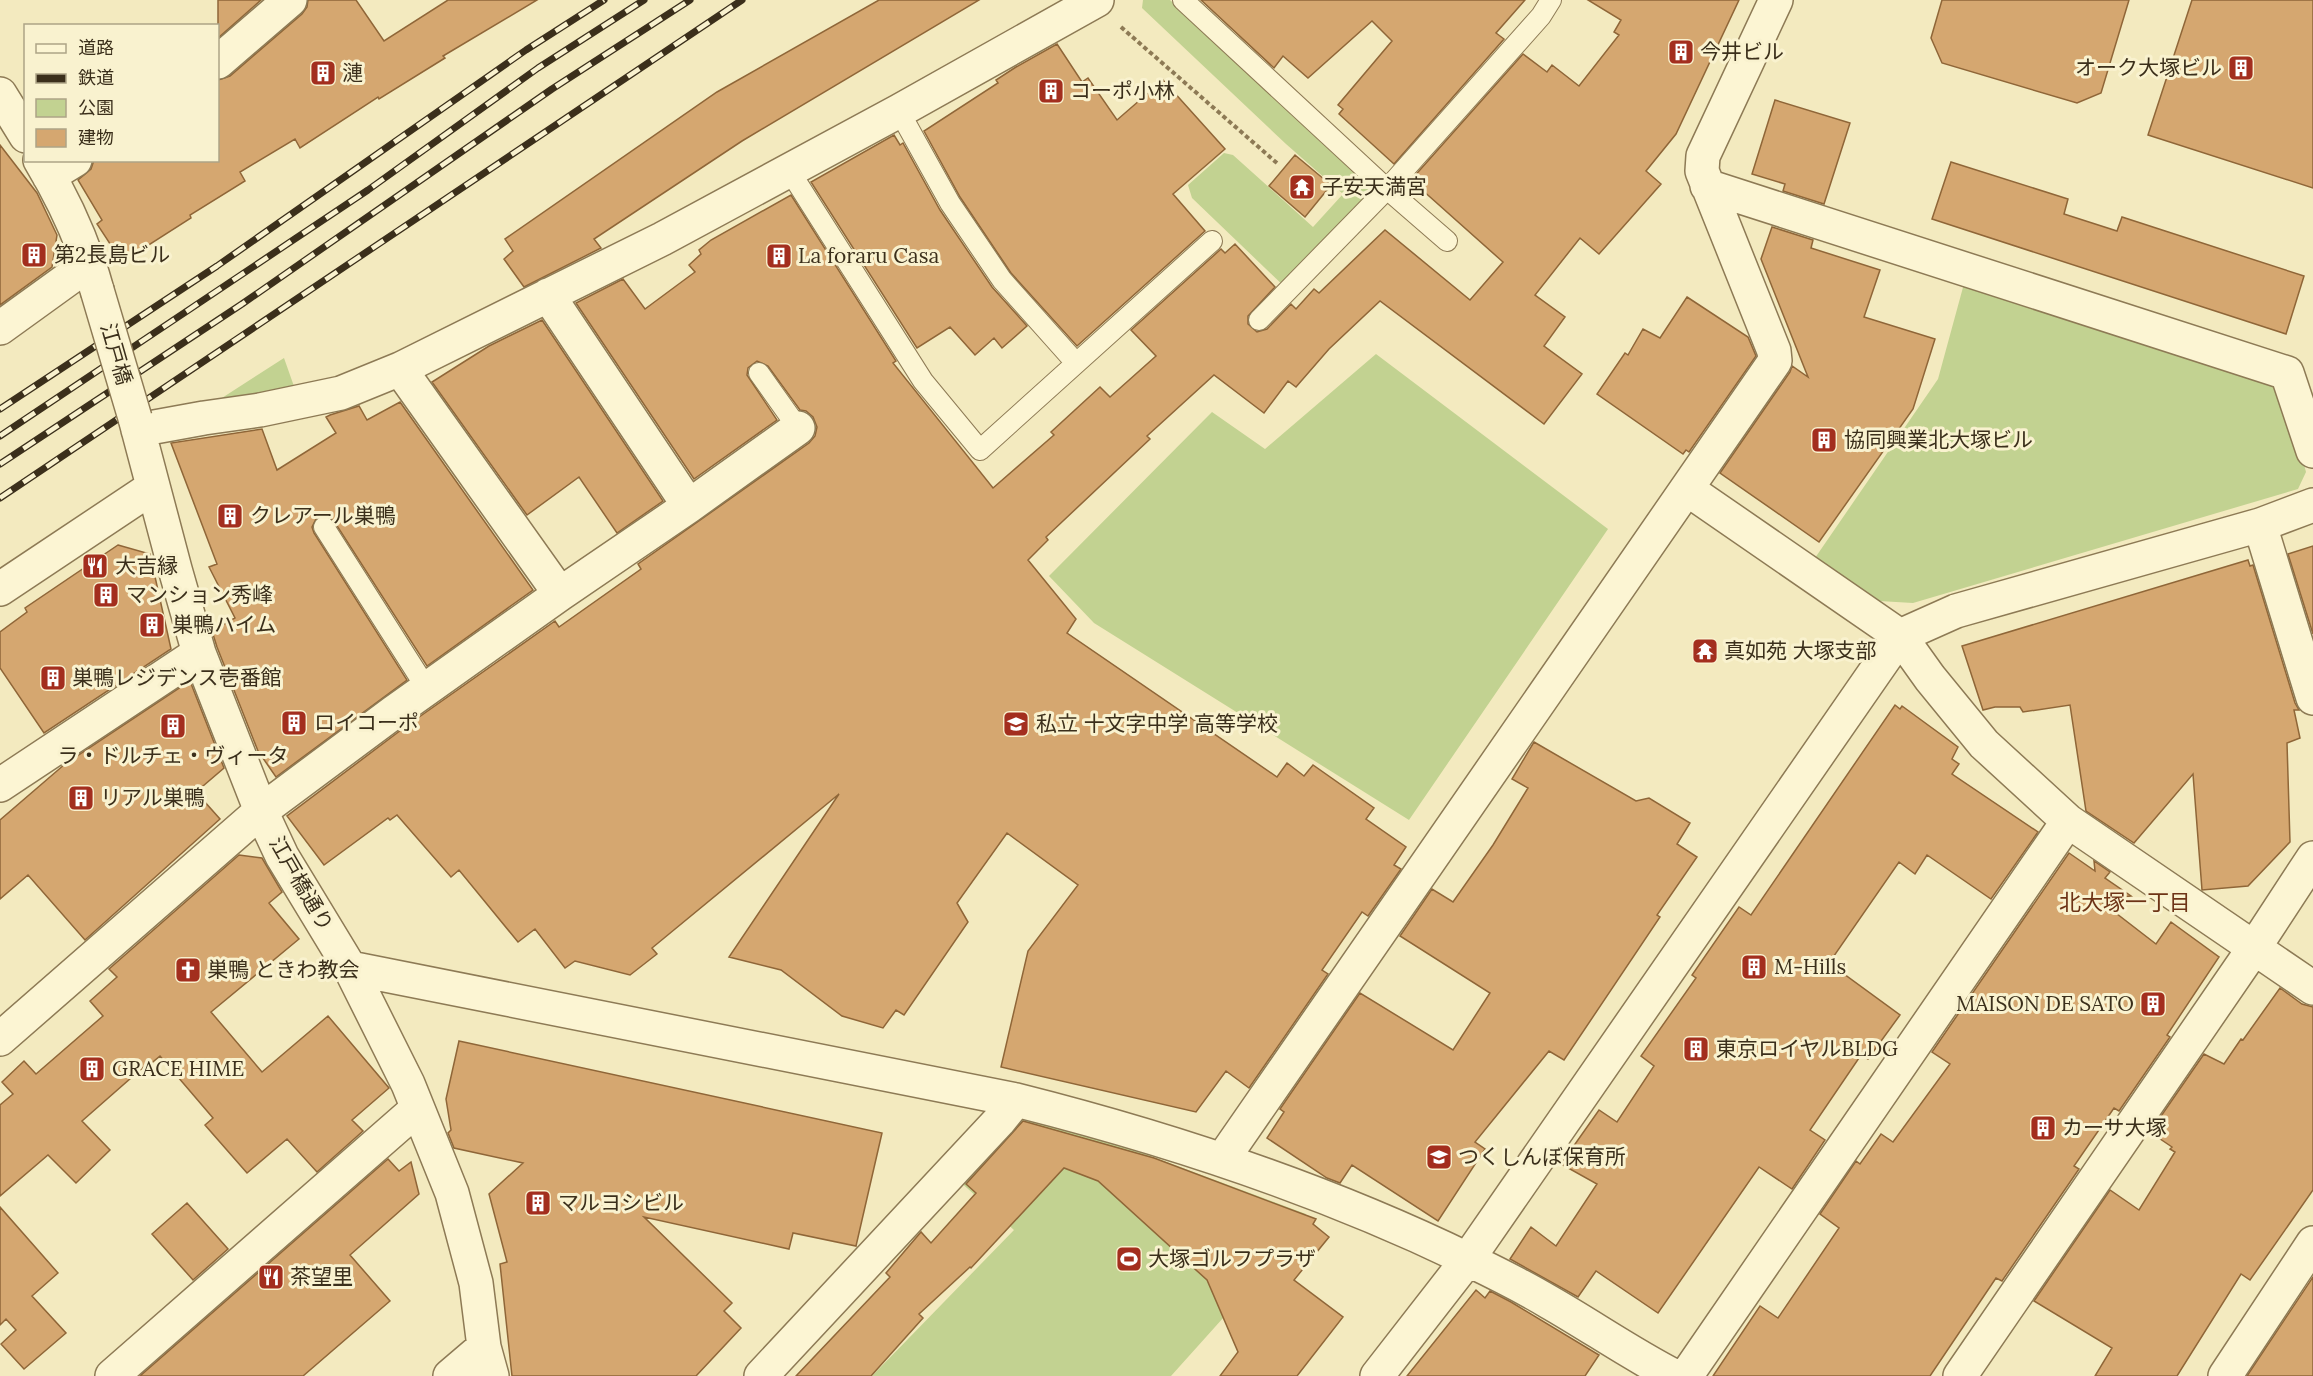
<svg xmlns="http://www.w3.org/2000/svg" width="2313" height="1376" font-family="Lora,'Noto Sans JP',serif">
<rect width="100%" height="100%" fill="#f3eabf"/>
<path fill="#c2d291" d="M 1143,0 L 1170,0 L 1281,101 L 1381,197 L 1289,291 L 1192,198 L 1188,185 L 1224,153 L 1233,155 L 1313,227 L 1343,194 L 1286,144 L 1142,8 Z
M 1965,280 L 2282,383 L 2306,472 L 2298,489 L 1913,603 L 1879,601 L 1815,558 L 1938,379 Z
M 1376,354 L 1608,529 L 1409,820 L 1094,623 L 1049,576 L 1212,412 L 1265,449 Z
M 284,358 L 296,392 L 211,405 Z
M 1023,1116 L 1089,1133 L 1306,1214 L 1250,1288 L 1171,1376 L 872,1376 L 1014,1230 L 958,1180 Z"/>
<path fill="#d5a770" stroke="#8f6638" stroke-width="1.5" d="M 218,0 L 261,0 L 218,38 Z
M 308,0 L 356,0 L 384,41 L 448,0 L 537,0 L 443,56 L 445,58 L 379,99 L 378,97 L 300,148 L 295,139 L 240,172 L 245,181 L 190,215 L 191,218 L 122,262 L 97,224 L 102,220 L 78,180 L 91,169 L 94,160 L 218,160 L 218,80 L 230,76 L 302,14 L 307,7 Z
M 879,0 L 979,0 L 742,141 L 594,239 L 601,248 L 524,287 L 504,259 L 513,251 L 505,239 L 717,92 Z
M 1201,0 L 1525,0 L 1496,33 L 1504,39 L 1394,164 L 1339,114 L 1343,109 L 1338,105 L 1392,41 L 1372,21 L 1308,78 L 1283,56 L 1274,68 Z
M 1588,0 L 1739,0 L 1676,134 L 1646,171 L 1661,184 L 1599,254 L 1580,238 L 1535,295 L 1565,317 L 1544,346 L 1582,374 L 1544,424 L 1380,301 L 1329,349 L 1296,387 L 1288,381 L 1264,413 L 1214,375 L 1147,436 L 1150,439 L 1046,537 L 1048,540 L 1028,560 L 1076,619 L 1067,633 L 1277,777 L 1287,763 L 1304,776 L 1313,765 L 1374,808 L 1366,819 L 1406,847 L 1394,865 L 1401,869 L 1368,916 L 1362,912 L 1322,970 L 1328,974 L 1249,1088 L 1226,1071 L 1196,1112 L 1001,1067 L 1028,951 L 1078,885 L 1007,833 L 957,903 L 968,922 L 904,1015 L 896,1010 L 883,1028 L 842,1016 L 781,970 L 729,957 L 839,794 L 652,948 L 657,954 L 630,975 L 575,961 L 565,968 L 535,929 L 518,942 L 459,870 L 451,877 L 397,815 L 390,820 L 388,818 L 324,865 L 287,816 L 405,727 L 555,621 L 559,627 L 641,569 L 638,564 L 809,443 L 815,436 L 817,427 L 813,417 L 806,411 L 800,410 L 768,366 L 757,361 L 748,368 L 747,375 L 777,420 L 694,479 L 576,303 L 623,279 L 645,309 L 695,272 L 689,265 L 701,254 L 699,250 L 711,240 L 791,195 L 896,361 L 893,363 L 993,488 L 1054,435 L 1051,432 L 1100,387 L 1110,397 L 1156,356 L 1131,330 L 1221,249 L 1225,253 L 1235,244 L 1275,287 L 1248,316 L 1248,324 L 1257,332 L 1267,329 L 1291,304 L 1296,309 L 1314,289 L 1319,293 L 1385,230 L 1470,300 L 1503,262 L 1411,180 L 1523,54 L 1547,72 L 1552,65 L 1579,86 L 1619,35 L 1614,32 L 1621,20 Z
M 1942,0 L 2129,0 L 2101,93 L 2077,103 L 1942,63 L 1931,38 Z
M 2192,0 L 2313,0 L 2313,188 L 2148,135 Z
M 1057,44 L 1082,82 L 1088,78 L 1117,120 L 1163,80 L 1225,149 L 1173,194 L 1205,231 L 1077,346 L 1011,273 L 960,197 L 924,131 L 998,83 L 996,80 L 1016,67 Z
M 1775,100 L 1850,123 L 1824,204 L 1783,191 L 1785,184 L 1752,174 Z
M 894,135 L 900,145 L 903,143 L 940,210 L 992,287 L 1027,326 L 1002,348 L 994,338 L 975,355 L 950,327 L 917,348 L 811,182 Z
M 0,145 L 37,193 L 57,235 L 52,267 L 0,305 Z
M 1295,155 L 1331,185 L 1305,217 L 1269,186 Z
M 1951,162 L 2068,199 L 2064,214 L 2117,231 L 2122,217 L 2304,276 L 2286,334 L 1932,219 Z
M 1772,227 L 1813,240 L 1811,248 L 1880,270 L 1864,317 L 1935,339 L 1913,409 L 1819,542 L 1720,473 L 1790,372 L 1792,366 L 1808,377 L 1761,259 Z
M 1687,297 L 1748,337 L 1756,356 L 1689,452 L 1686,450 L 1683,454 L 1597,394 L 1625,353 L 1628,355 L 1643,329 L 1660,338 Z
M 542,320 L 663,501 L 617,533 L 579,477 L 527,515 L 432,382 L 489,346 Z
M 400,402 L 533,590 L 427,666 L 334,521 L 324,515 L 317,517 L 312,527 L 314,533 L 407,680 L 276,777 L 258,751 L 217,647 L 212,631 L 235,618 L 209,567 L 217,564 L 171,443 L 262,429 L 277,470 L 336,433 L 326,417 L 330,415 L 359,406 L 367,420 Z
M 118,545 L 150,554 L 171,649 L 44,733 L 0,668 L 0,632 L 27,612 L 25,608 Z
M 2313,546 L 2313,634 L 2288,554 Z
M 2248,560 L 2250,566 L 2253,565 L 2295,703 L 2299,710 L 2294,710 L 2300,738 L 2287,743 L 2290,842 L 2248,886 L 2202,890 L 2193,774 L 2134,843 L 2086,811 L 2070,705 L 2023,712 L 2020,707 L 1995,707 L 1983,710 L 1962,646 Z
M 190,681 L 224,768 L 196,792 L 220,819 L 85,940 L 28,875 L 0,899 L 0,820 L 65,764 Z
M 1895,705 L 1900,709 L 1902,706 L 1958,747 L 1952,759 L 1959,764 L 1952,774 L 2038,832 L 1991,899 L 1927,855 L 1915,874 L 1899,862 L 1829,963 L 1900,1015 L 1868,1059 L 1861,1055 L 1810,1130 L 1825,1140 L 1792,1189 L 1759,1167 L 1658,1313 L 1596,1271 L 1578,1297 L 1510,1259 L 1531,1227 L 1556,1246 L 1597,1184 L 1561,1164 L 1599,1110 L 1617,1122 L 1654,1066 L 1641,1056 L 1696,978 L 1692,975 L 1739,907 L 1751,915 Z
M 1534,742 L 1636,801 L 1649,798 L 1690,823 L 1677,844 L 1697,857 L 1657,915 L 1660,917 L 1564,1060 L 1549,1051 L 1475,1142 L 1485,1149 L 1438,1221 L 1352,1165 L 1340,1183 L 1327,1178 L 1267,1138 L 1284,1112 L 1280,1109 L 1360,993 L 1453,1050 L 1490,993 L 1400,936 L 1432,889 L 1453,902 L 1493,845 L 1528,788 L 1512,779 Z
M 2069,853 L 2095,871 L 2094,861 L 2110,872 L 2105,878 L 2131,896 L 2099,900 L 2156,944 L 2171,922 L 2219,957 L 2167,1035 L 2170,1037 L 2119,1111 L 2114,1108 L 2074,1166 L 2079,1169 L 2002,1281 L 1996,1278 L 1930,1376 L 1713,1376 L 1760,1306 L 1778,1318 L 1839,1228 L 1820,1214 L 1856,1161 L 1860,1164 L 1881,1134 L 1893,1142 L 1950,1064 L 1932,1052 Z
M 239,855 L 262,858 L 282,892 L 269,903 L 299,939 L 211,1012 L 262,1072 L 328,1016 L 389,1088 L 352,1120 L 363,1131 L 317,1172 L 287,1139 L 247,1173 L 205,1125 L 213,1118 L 160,1056 L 148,1066 L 147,1064 L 82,1121 L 110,1150 L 76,1183 L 48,1155 L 0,1196 L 0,1105 L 13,1094 L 2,1082 L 24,1061 L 36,1074 L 103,1016 L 90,1001 L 117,977 L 109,969 Z
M 2280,988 L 2302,1004 L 2313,1007 L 2313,1190 L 2250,1280 L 2241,1274 L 2177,1376 L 2095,1376 L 2112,1348 L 2034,1301 L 2110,1190 L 2139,1210 L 2175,1152 L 2170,1149 L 2172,1147 L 2150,1132 L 2204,1054 L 2224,1064 L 2241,1039 L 2243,1040 Z
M 459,1041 L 882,1133 L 856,1246 L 793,1233 L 789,1249 L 644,1217 L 732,1303 L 724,1311 L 741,1328 L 696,1376 L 512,1376 L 500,1264 L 507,1262 L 489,1194 L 523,1163 L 454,1148 L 448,1133 L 451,1130 L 446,1099 Z
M 1023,1121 L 1154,1158 L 1316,1219 L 1313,1224 L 1329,1237 L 1294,1280 L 1343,1317 L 1297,1376 L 1220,1376 L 1238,1352 L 1207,1280 L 1098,1181 L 1064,1168 L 971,1268 L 970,1267 L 919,1314 L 923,1318 L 871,1376 L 796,1376 L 890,1277 L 886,1273 L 921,1232 L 931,1243 L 976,1193 L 966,1184 Z
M 388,1159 L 399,1171 L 411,1162 L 419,1194 L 350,1255 L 390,1301 L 303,1376 L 140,1376 Z
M 187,1203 L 228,1249 L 193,1280 L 152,1234 Z
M 0,1207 L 58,1273 L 32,1296 L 66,1333 L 24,1369 L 1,1344 L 16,1330 L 6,1319 L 0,1325 Z
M 2313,1277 L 2313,1376 L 2247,1376 Z
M 1476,1290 L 1485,1298 L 1490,1291 L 1511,1302 L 1599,1355 L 1585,1376 L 1407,1376 Z"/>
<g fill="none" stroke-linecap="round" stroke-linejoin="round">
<defs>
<path id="lane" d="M 1183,0 L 1387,189 L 1541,16 L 1551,0
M 899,111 L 950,203 L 1002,280 L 1076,363
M 789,170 L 923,381 L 980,450 L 1212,241
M 1259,320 L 1387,189 L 1447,241
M 759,373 L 798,428
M 324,527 L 427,689"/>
<path id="street" d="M 218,62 L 290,0
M 0,94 L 26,136
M 40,160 C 64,200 85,246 97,290
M 49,176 L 75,160
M 1707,186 L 2287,373 L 2313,451
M 548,295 L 689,506
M 0,328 L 90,263
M 400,369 L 560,594
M 135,418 L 175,569 L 199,653 L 261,811 L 282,856 L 350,968 L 408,1084 L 452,1193 L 476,1283 L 484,1347 L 492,1376
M 138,430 L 204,418 L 260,410 L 341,393 L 400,369 L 662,239 L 899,111 L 1097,0
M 1687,489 L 1900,636 L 1930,678 L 1984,744 L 2068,821 L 2313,988
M 2260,525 L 2313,698
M 0,589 L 153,487
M 0,785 L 199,653
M 350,968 L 1016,1100 C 1171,1139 1325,1190 1469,1260 C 1496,1273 1524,1287 1549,1302 C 1591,1326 1631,1354 1674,1376
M 0,1039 L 261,811 L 394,712 L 560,594 L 689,506 L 798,428
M 1222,1160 L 1775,361 L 1774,351 L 1702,171 L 1703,156 L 1776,0
M 112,1376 L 417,1109
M 450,1376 L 484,1347
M 761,1376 L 999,1121 L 1016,1100
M 1377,1376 L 1468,1259 L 1900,636 L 1956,611 L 2260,525 L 2313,505
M 1686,1376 L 2068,821
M 1960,1376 L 2254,948 L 2313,858
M 2225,1376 L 2313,1243"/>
</defs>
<use href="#lane" stroke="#8d7a55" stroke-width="22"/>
<use href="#street" stroke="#8d7a55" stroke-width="36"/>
<path stroke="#8d7a55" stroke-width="4" stroke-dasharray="4.5 3" stroke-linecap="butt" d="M 1121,27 L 1278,164"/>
<use href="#lane" stroke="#fcf5d3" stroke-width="20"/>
<use href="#street" stroke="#fcf5d3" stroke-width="33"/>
<defs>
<path id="rail" d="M 0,409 L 217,266 L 526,50 L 604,0
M 0,436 L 368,190 L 538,68 L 644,0
M 0,464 L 242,304 L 552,89 L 690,0
M 0,498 L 742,0"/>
</defs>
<use href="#rail" stroke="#3b2f1b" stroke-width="7"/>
<use href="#rail" stroke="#f9f2cf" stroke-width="4.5" stroke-dasharray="14" stroke-linecap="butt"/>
<defs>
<path id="street-bridge" d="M 97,290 L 135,418"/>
</defs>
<use href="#street-bridge" stroke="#8d7a55" stroke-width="36" stroke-linecap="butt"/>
<use href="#street-bridge" stroke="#fcf5d3" stroke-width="33"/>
</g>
<defs>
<symbol id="building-square" viewBox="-11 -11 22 22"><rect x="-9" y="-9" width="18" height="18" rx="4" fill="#a32e1e" stroke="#f9f2cf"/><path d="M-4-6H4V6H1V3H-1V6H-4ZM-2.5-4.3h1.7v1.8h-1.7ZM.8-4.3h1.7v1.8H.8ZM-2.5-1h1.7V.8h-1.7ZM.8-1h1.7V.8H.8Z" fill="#fff"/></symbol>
<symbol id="temple-square" viewBox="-11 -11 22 22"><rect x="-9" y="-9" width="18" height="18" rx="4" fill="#a32e1e" stroke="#f9f2cf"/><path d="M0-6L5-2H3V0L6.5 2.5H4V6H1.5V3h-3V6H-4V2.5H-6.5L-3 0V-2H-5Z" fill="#fff"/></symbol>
<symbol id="restaurant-square" viewBox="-11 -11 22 22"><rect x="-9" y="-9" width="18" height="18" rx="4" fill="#a32e1e" stroke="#f9f2cf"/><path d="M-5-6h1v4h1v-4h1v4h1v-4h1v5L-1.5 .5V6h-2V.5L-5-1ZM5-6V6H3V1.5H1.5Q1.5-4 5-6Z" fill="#fff"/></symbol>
<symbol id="school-square" viewBox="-11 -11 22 22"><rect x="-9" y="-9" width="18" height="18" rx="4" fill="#a32e1e" stroke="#f9f2cf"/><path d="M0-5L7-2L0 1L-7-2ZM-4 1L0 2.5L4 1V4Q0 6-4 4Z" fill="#fff"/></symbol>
<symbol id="church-square" viewBox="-11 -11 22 22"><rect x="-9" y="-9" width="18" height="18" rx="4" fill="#a32e1e" stroke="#f9f2cf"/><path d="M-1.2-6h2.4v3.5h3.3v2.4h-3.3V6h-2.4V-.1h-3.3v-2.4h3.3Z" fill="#fff"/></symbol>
<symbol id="stadium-square" viewBox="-11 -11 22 22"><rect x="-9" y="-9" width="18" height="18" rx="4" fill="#a32e1e" stroke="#f9f2cf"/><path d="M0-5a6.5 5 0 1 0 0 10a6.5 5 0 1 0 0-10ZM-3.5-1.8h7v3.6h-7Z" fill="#fff"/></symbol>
</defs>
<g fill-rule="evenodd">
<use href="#building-square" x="1666" y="37" width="30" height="30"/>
<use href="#building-square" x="2226" y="53" width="30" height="30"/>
<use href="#building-square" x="308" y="58" width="30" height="30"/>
<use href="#building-square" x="1036" y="76" width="30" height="30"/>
<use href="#temple-square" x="1287" y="172" width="30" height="30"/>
<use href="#building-square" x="19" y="240" width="30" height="30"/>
<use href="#building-square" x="764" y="241" width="30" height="30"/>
<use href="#building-square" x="1809" y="425" width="30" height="30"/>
<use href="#building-square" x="215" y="501" width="30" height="30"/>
<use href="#restaurant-square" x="80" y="551" width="30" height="30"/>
<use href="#building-square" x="91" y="580" width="30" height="30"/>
<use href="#building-square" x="137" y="610" width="30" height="30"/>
<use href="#temple-square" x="1690" y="636" width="30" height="30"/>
<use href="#building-square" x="38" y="663" width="30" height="30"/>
<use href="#building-square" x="279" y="708" width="30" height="30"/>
<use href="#school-square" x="1001" y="709" width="30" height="30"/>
<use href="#building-square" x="158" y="711" width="30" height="30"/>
<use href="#building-square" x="66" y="783" width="30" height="30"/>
<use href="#building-square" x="1739" y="952" width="30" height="30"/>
<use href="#church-square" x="173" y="955" width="30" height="30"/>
<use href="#building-square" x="2138" y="989" width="30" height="30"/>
<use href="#building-square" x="1681" y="1034" width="30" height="30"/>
<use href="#building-square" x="77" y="1054" width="30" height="30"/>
<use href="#building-square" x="2028" y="1113" width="30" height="30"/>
<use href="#school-square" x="1424" y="1142" width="30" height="30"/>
<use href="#building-square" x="523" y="1188" width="30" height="30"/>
<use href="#stadium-square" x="1114" y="1244" width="30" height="30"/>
<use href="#restaurant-square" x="256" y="1262" width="30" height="30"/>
</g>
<g text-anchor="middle" stroke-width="6" stroke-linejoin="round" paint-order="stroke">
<g font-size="21" fill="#3b2f1b" stroke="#f9f2cf" text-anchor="start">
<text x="1700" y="59">今井ビル</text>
<text x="2222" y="75" text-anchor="end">オーク大塚ビル</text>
<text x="342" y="80">漣</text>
<text x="1070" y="98">コーポ小林</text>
<text x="1322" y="194">子安天満宮</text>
<text x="54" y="262">第2長島ビル</text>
<text x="798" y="263">La foraru Casa</text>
<text x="1844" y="447">協同興業北大塚ビル</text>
<text x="250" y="523">クレアール巣鴨</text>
<text x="115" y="573">大吉縁</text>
<text x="126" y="602">マンション秀峰</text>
<text x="172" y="632">巣鴨ハイム</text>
<text x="1724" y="658">真如苑 大塚支部</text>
<text x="72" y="685">巣鴨レジデンス壱番館</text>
<text x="314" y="730">ロイコーポ</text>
<text x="1036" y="731">私立 十文字中学 高等学校</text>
<text x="173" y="763" text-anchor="middle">ラ・ドルチェ・ヴィータ</text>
<text x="100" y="805">リアル巣鴨</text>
<text x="1774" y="974">M-Hills</text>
<text x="207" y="977">巣鴨 ときわ教会</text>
<text x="2134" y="1011" text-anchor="end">MAISON DE SATO</text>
<text x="1716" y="1056">東京ロイヤルBLDG</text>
<text x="112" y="1076">GRACE HIME</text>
<text x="2062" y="1135">カーサ大塚</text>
<text x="1458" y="1164">つくしんぼ保育所</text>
<text x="558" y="1210">マルヨシビル</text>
<text x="1148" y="1266">大塚ゴルフプラザ</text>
<text x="290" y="1284">茶望里</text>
</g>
<g font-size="21" fill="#3b2f1b" stroke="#f9f2cf">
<text transform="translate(116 354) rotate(74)" y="7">江戸橋</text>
<text transform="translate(301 884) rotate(60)" y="7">江戸橋通り</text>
</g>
<g font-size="22" fill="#6d3316" stroke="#f9f2cf">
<text x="2125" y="910">北大塚一丁目</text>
</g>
</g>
<rect x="24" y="24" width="195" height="138" fill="#f9f2cf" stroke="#ada487" stroke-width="1.5"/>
<rect x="36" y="44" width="30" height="9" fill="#fcf5d3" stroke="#ada487" stroke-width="1.5"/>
<text x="78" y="54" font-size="18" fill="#3b2f1b">道路</text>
<rect x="36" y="74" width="30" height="9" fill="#3b2f1b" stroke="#ada487" stroke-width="1.5"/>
<text x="78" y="84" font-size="18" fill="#3b2f1b">鉄道</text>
<rect x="36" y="99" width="30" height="18" fill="#c2d291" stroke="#ada487" stroke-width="1.5"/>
<text x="78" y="114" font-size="18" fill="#3b2f1b">公園</text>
<rect x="36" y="129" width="30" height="18" fill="#d5a770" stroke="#ada487" stroke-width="1.5"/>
<text x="78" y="144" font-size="18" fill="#3b2f1b">建物</text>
</svg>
